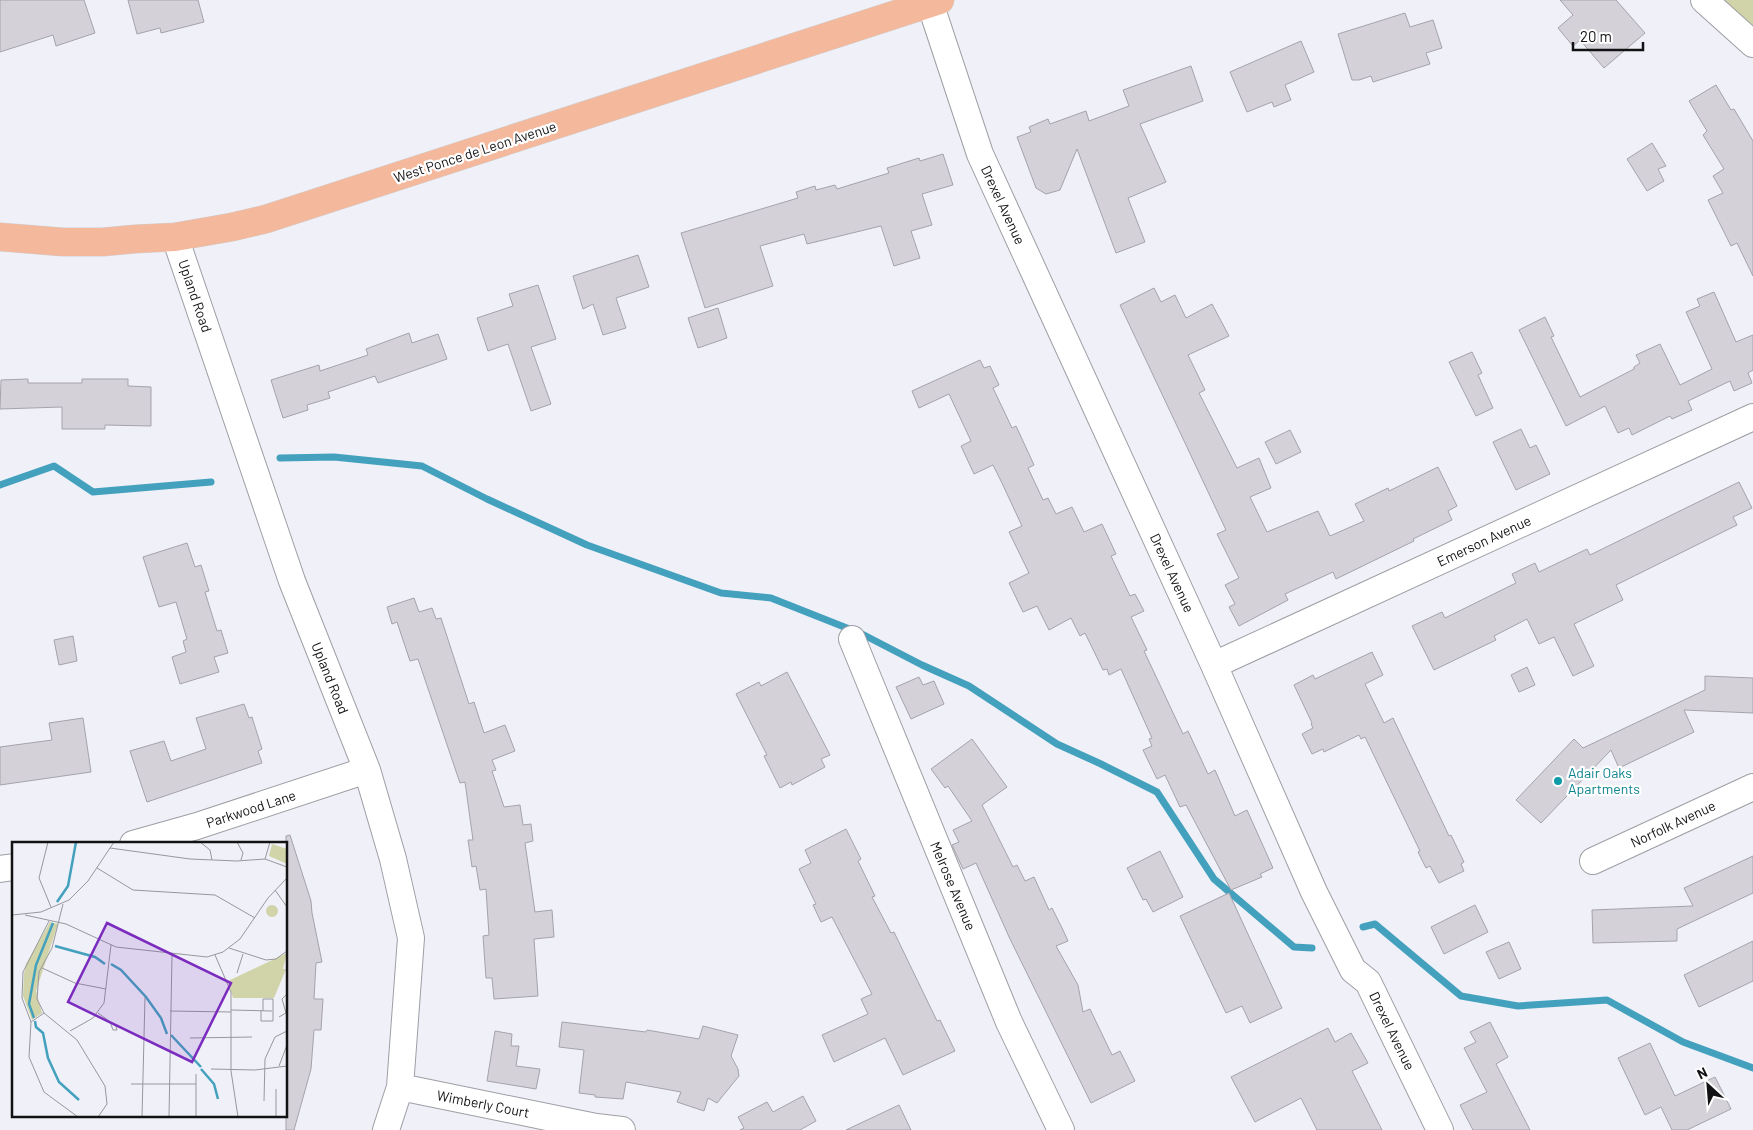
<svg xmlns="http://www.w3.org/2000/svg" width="1753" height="1130" font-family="Barlow,sans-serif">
<rect width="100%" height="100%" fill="#f0f0f8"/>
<path fill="#d1d4a8" d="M 1723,0 L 1753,0 L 1753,26 Z"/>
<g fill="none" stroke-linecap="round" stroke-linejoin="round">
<path stroke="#43a1be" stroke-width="7" d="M 280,458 L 334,457 L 422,466 L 487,499 L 587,545 L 721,593 L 771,598 L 862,634 L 922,665 L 969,686 L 1057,744 L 1101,764 L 1157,792 L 1214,879 L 1294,947 L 1312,948
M 0,485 L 54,466 L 93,492 L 211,482
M 1363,927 L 1375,924 L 1461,996 L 1518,1006 L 1607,1000 L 1683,1042 L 1753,1068"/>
</g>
<path fill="#d4d1d9" stroke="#a5a3aa" d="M 0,0 L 84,0 L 95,33 L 56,46 L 53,35 L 0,52 Z
M 128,0 L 198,0 L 204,22 L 161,33 L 160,28 L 137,34 Z
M 1560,0 L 1616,0 L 1645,33 L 1604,68 L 1580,40 L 1573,46 L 1558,28 L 1573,15 Z
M 1405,13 L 1410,27 L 1433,20 L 1442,48 L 1426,53 L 1430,64 L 1373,82 L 1371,76 L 1359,80 L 1352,80 L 1338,34 Z
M 1301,41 L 1314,72 L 1285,85 L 1291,100 L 1274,107 L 1272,102 L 1247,112 L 1230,72 Z
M 1191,66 L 1203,101 L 1140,124 L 1166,182 L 1128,198 L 1145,242 L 1116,253 L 1077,149 L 1060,190 L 1046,194 L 1036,188 L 1017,137 L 1031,132 L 1029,127 L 1048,119 L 1050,124 L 1086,111 L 1089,121 L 1129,106 L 1123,90 Z
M 1716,85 L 1731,110 L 1734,109 L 1753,141 L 1753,276 L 1737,243 L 1731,246 L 1708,200 L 1723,193 L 1713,176 L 1724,169 L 1703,135 L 1707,131 L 1689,101 Z
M 1652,143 L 1666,166 L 1658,169 L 1664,181 L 1647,191 L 1627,159 Z
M 943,154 L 953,185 L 922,194 L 932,225 L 911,231 L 920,258 L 894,266 L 881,226 L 807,244 L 804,234 L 760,246 L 773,286 L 705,308 L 681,233 L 798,198 L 796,192 L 815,186 L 816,190 L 835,185 L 837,189 L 889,173 L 887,168 L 919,158 L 920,161 Z
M 638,255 L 649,287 L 616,298 L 626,328 L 603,335 L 593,304 L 583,309 L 573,276 Z
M 538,285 L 556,339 L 531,347 L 551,404 L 531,411 L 508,344 L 488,351 L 477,318 L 513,306 L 509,294 Z
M 1154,288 L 1161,302 L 1175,295 L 1186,318 L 1212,304 L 1229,336 L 1188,355 L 1205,390 L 1199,393 L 1237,468 L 1259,458 L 1271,488 L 1250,497 L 1267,532 L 1318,511 L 1330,536 L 1364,521 L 1355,504 L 1388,488 L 1389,491 L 1438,467 L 1457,506 L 1448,511 L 1452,520 L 1413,539 L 1414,541 L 1336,579 L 1333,572 L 1285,594 L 1288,600 L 1239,626 L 1229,607 L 1235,604 L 1225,585 L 1239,578 L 1217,534 L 1226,530 L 1120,305 Z
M 1714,292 L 1736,342 L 1753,335 L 1753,370 L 1748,373 L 1752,383 L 1734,391 L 1730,381 L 1688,401 L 1692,410 L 1672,419 L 1670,416 L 1632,435 L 1629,428 L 1618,433 L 1605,406 L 1566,426 L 1519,330 L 1545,317 L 1554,336 L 1551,337 L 1580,397 L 1634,369 L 1634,367 L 1640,363 L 1636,355 L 1660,344 L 1680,385 L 1712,369 L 1686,312 L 1700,306 L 1697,299 Z
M 718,308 L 727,338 L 698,348 L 688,318 Z
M 409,333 L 412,343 L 438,334 L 447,359 L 378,383 L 375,376 L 328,392 L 330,398 L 307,405 L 308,410 L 283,418 L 271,380 L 319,365 L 320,371 L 368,355 L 366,349 Z
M 1472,352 L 1482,373 L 1478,375 L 1493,408 L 1476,416 L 1449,362 Z
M 980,360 L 984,368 L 990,366 L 999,385 L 993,388 L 1012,428 L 1016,426 L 1034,465 L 1028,468 L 1043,500 L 1048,498 L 1056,514 L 1072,507 L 1084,532 L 1102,524 L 1116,554 L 1111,556 L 1130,596 L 1135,594 L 1144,611 L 1131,617 L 1147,650 L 1144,651 L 1183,734 L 1188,731 L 1208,774 L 1215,770 L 1235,816 L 1247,810 L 1273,868 L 1260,874 L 1262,877 L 1231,890 L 1186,805 L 1180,807 L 1165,775 L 1157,779 L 1143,750 L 1152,746 L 1149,739 L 1152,738 L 1121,669 L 1109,675 L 1107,669 L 1103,670 L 1085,633 L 1080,636 L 1071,618 L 1049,630 L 1037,606 L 1023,612 L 1009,583 L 1029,573 L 1009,532 L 1022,526 L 1001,481 L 993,465 L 974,474 L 961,446 L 971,441 L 949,394 L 919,408 L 912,391 Z
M 28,379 L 28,383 L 82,383 L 82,379 L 128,379 L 128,386 L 151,387 L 151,426 L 105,425 L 105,429 L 62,429 L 62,407 L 0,409 L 1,380 Z
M 1521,429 L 1530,448 L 1536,445 L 1550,474 L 1516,490 L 1493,442 Z
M 1290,430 L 1301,452 L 1276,464 L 1265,442 Z
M 1739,482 L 1752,508 L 1733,517 L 1737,525 L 1616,585 L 1623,600 L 1574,624 L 1594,666 L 1573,676 L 1554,637 L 1539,644 L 1527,619 L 1494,636 L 1496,640 L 1434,670 L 1412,626 L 1442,612 L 1445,618 L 1516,583 L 1512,574 L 1535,563 L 1539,572 L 1587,549 L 1590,555 Z
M 187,543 L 195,567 L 201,565 L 209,591 L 205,592 L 217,631 L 221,630 L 228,653 L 214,657 L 219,672 L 180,684 L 172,657 L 186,652 L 183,641 L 187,639 L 176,602 L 159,607 L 143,557 Z
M 414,598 L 419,612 L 432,608 L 436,619 L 441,618 L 469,704 L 474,702 L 484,733 L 505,725 L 515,751 L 492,760 L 496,770 L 492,771 L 504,807 L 520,805 L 523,825 L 531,824 L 533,841 L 525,843 L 535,912 L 552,910 L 554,937 L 534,939 L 538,996 L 494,999 L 492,978 L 486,978 L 483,936 L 489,935 L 486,889 L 480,890 L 476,866 L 472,867 L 468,840 L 473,840 L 465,782 L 460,783 L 418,659 L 410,661 L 397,622 L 392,624 L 387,607 Z
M 73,636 L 77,661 L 59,665 L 54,640 Z
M 1372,652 L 1383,675 L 1365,684 L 1384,723 L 1393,718 L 1449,836 L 1451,835 L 1464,862 L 1461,864 L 1464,871 L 1439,883 L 1430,866 L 1426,868 L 1418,852 L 1420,851 L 1365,737 L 1361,739 L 1359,735 L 1324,752 L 1323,749 L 1312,754 L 1302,734 L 1313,728 L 1311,724 L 1312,723 L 1294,685 L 1313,675 L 1315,679 Z
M 1527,667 L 1535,685 L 1519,692 L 1511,675 Z
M 787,672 L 830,755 L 821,759 L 825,767 L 792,785 L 791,782 L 780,788 L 764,756 L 767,755 L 736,694 L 759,682 L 761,686 Z
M 1705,676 L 1753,678 L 1753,713 L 1684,710 L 1694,732 L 1619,768 L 1611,750 L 1541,823 L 1516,800 L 1574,739 L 1583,748 L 1705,690 Z
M 919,677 L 923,685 L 934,681 L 944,704 L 911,719 L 896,687 Z
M 244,704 L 249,718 L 252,717 L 262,749 L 258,751 L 262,763 L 147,802 L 130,751 L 164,741 L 171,761 L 206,749 L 196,718 Z
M 83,718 L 91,772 L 0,785 L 0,747 L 52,740 L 49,723 Z
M 972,739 L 1007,787 L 982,805 L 1013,867 L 1017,865 L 1025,881 L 1034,877 L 1049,910 L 1052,908 L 1063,930 L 1068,941 L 1056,946 L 1078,985 L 1083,1012 L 1090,1009 L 1112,1055 L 1120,1051 L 1135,1081 L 1091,1103 L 1010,939 L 976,863 L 963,869 L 952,845 L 959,842 L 953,830 L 972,821 L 948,786 L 945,788 L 931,769 Z
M 846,829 L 861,859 L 858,861 L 875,896 L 872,897 L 891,933 L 894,932 L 937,1021 L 940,1020 L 955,1051 L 903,1075 L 885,1038 L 834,1062 L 822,1035 L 868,1014 L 861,999 L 872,994 L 832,917 L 821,922 L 813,905 L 816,904 L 799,869 L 811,863 L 805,850 Z
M 290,835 L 311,901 L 312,913 L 322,962 L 316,963 L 314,999 L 323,999 L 321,1030 L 314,1030 L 311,1069 L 294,1130 L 286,1130 L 286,836 Z
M 1160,851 L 1183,897 L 1153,912 L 1146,899 L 1143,900 L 1127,868 Z
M 1753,856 L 1753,893 L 1677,929 L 1677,941 L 1593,943 L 1592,910 L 1693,906 L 1684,888 Z
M 1229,893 L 1282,1008 L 1250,1023 L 1242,1006 L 1226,1013 L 1180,916 Z
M 1475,905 L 1488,932 L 1444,954 L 1431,927 Z
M 1753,941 L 1753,981 L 1699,1007 L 1684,975 Z
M 1509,942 L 1521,969 L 1499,979 L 1486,952 Z
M 562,1022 L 646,1032 L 647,1030 L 699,1039 L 703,1026 L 738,1035 L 731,1056 L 738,1069 L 739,1076 L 717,1103 L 708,1098 L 704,1111 L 677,1102 L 681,1092 L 626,1082 L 623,1099 L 595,1097 L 595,1095 L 579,1093 L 584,1050 L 559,1047 Z
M 1490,1022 L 1508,1057 L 1496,1064 L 1530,1130 L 1473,1130 L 1460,1105 L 1487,1092 L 1464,1048 L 1476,1042 L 1470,1032 Z
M 1328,1028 L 1335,1042 L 1351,1033 L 1368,1063 L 1352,1071 L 1382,1130 L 1317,1130 L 1301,1098 L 1255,1122 L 1231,1077 Z
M 495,1031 L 512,1034 L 511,1046 L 519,1046 L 516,1066 L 540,1069 L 536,1089 L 487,1081 Z
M 1650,1043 L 1675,1096 L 1715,1077 L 1731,1109 L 1687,1130 L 1672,1130 L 1661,1107 L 1645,1115 L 1618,1058 Z
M 803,1096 L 816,1121 L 800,1130 L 740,1130 L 744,1128 L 738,1117 L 767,1102 L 773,1112 Z
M 899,1105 L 911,1130 L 846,1130 Z"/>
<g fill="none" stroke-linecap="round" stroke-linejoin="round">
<defs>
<path id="minor" d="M 1704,0 L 1753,44
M 930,3 L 980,154 L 1214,665 L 1314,892 L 1353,970 L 1368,982 L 1440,1130
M 175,237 L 292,581 L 367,770 L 393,859 L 411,938 L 400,1087 L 386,1130
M 852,639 L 1009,1022 L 1061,1130
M 1214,665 L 1753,417
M 133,844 L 197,826 L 367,770
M 1593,861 L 1753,787
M 0,869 L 14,867
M 400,1087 L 596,1127 L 622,1130"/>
<path id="major" d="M 0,237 L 63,242 L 103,242 L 135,239 L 175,237 L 232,227 L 266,219 L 940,0"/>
</defs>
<use href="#minor" stroke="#9e9ea5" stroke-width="28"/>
<use href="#major" stroke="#d0d0d0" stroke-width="29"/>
<use href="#minor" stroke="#fff" stroke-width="26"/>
<use href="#major" stroke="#f4b89d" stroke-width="28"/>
</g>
<circle fill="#0f9aa8" stroke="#fff" stroke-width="2" cx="1558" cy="781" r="5"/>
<g text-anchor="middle" stroke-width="4.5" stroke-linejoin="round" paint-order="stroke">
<g font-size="14" fill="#121214" stroke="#fff">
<text transform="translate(475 152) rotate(-18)" y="5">West Ponce de Leon Avenue</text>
<text transform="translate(1003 205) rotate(65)" y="5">Drexel Avenue</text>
<text transform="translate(195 296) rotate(71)" y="5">Upland Road</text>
<text transform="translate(1484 541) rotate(-25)" y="5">Emerson Avenue</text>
<text transform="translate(1172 573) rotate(65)" y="5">Drexel Avenue</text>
<text transform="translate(330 678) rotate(68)" y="5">Upland Road</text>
<text transform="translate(251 809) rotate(-18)" y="5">Parkwood Lane</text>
<text transform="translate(1673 824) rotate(-25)" y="5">Norfolk Avenue</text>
<text transform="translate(953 886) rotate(67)" y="5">Melrose Avenue</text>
<text transform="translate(1392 1031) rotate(64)" y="5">Drexel Avenue</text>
<text transform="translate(483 1104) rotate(11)" y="5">Wimberly Court</text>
</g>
<g font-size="14" fill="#0d838f" stroke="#fff" text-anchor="start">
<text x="1568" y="778">Adair Oaks<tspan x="1568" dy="16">Apartments</tspan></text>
</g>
</g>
<g transform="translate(12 842)">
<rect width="275" height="275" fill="#f0f0f8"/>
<path d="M 260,2 L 275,7 L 275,22 L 257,14 ZM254 69a6 6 0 1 1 12 0a6 6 0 1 1-12 0ZM 38,80 L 46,82 L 24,149 L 30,171 L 20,178 L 11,154 L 12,132 L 14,122 ZM 275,111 L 271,127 L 274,127 L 262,156 L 221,156 L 216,139 Z" fill="#d1d4a8"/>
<path fill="none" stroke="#43a1be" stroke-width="2.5" d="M 45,60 L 56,44 L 64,0M 43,104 L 83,115 L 93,122M 99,122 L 109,128 L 134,155 L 149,176 L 155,192M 22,176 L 17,162 L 24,123 L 41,81M 23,179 L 24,185 L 31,191 L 36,216 L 47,240 L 67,258M 159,193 L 189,225M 189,227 L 202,242 L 206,257"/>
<path fill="none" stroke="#97979d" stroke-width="1" d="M 36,0 L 27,36 L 39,65M 188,0 L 198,8 L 200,18M 225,0 L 231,11 L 229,18M 98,6 L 178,17 L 225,19 L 253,17 L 258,0M 253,17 L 275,25M 85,26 L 121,48 L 203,53 L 243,76M 263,48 L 275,65M 51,62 L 40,106 L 27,130 L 25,157 L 32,171 L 65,198 L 93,244 L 95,262 L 86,275M 0,73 L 29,70 L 57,58 L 76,39 L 102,0M 13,73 L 54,82 L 104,105 L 195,115 L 211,110 L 228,97 L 256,56 L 275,36M 37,79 L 11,130 L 10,156 L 19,180 L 17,215 L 32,250 L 66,275M 217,106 L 254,118 L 264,117 L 275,109M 203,113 L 219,150 L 219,229 L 226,275M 30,126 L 63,141 L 94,147M 225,131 L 231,112M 219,168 L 260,169M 249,168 L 249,179 L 261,179 L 261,157 L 251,157 L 251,169M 158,169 L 219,170M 86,171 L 104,184 L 105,188 L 101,188 L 98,180M 267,175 L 274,171 L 270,157 L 275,152M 19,180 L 32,171M 58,189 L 81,176 L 92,161 L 99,103M 178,196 L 240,195M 267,224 L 275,203M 199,227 L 243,228 L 275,224M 119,242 L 184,242M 264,247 L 264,275M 252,259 L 253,217 L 263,195 L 275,189M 130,275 L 133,155M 157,275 L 160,113M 184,275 L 184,232"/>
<path fill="#7b2cbf" fill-opacity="0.15" stroke="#7b2cbf" stroke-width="2.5" d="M 95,81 L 219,141 L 180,220 L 56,160 Z"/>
<rect width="275" height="275" fill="none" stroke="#121214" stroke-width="2.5"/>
</g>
<g transform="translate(1708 1085) rotate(334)" stroke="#ffffff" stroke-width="4" paint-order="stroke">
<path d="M0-4L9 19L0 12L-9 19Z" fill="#121214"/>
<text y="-8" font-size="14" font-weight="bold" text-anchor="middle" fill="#121214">N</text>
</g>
<path d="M1573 42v8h70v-8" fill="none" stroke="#121214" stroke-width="2.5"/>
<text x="1580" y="42" font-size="15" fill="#121214" stroke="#ffffff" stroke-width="4" paint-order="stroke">20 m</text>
</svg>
